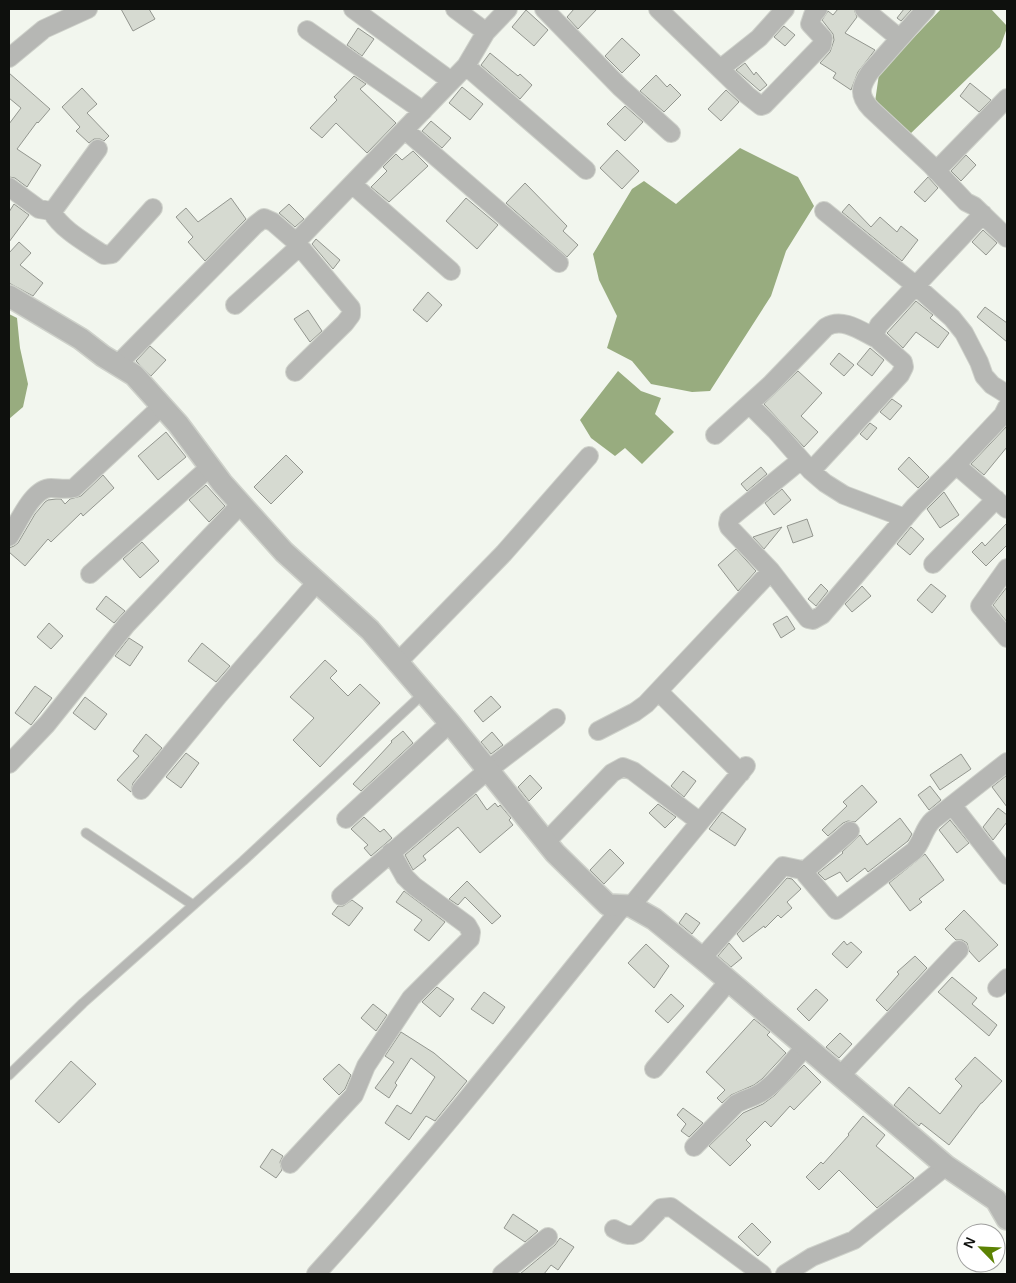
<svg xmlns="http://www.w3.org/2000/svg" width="1016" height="1283" font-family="Arial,sans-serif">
<rect width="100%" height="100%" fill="#f2f6ee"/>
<path fill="#98ac7f" d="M 941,9 L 991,9 L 1007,26 L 1007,28 L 1000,47 L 909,135 L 875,102 L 879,74 Z
M 740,148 L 798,177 L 814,206 L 786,251 L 771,296 L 710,391 L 692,392 L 651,384 L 632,361 L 607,348 L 617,316 L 599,280 L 593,254 L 632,189 L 644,181 L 676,204 Z
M 9,314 L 17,318 L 20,348 L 28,384 L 23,407 L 9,419 Z
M 618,371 L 641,391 L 661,398 L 655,414 L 674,432 L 642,464 L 625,448 L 615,456 L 591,438 L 580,420 Z"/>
<path fill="#d6dad1" stroke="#93968f" d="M 121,9 L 149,9 L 155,19 L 133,31 Z
M 574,9 L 597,9 L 578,29 L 567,17 Z
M 838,9 L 854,9 L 857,17 L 845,33 L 875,50 L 858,72 L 851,90 L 833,78 L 836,73 L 820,63 L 830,52 L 834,40 L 833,34 L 822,20 L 828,11 L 833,15 Z
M 904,9 L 912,9 L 901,21 L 897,18 Z
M 526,10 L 548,30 L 534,46 L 512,27 Z
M 784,26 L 795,35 L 785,46 L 774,37 Z
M 358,28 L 374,39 L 362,56 L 347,45 Z
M 622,38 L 640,55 L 622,73 L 605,56 Z
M 490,53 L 518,76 L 520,74 L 532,85 L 520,99 L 481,65 Z
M 745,63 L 754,75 L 756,72 L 767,85 L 760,91 L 736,70 Z
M 9,73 L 50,109 L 38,123 L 37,122 L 17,149 L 41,165 L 27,187 L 15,178 L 9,177 L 9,124 L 21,108 L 9,98 Z
M 656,75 L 667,87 L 670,84 L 681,95 L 664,112 L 640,91 Z
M 354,76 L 366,84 L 360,89 L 396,123 L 367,153 L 336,123 L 322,138 L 310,128 L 337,100 L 334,97 Z
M 970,83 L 991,100 L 979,112 L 960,96 Z
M 462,87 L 483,104 L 470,120 L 449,103 Z
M 82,88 L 97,104 L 87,113 L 109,136 L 104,141 L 100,139 L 94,139 L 89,143 L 76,131 L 80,127 L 62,107 Z
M 726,90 L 739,102 L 721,121 L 708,109 Z
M 625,106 L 643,122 L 625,141 L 607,124 Z
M 431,121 L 451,138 L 442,148 L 422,131 Z
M 617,150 L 639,171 L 622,189 L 600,168 Z
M 413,151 L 428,166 L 389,202 L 371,187 L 387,171 L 383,167 L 396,154 L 402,160 Z
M 966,155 L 976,165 L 961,181 L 951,171 Z
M 928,177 L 938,188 L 925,202 L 914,192 Z
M 525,183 L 567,226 L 563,231 L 578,245 L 567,257 L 506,203 Z
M 231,198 L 246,219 L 205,261 L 188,242 L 193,237 L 176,217 L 186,208 L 198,222 Z
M 466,198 L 498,225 L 477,249 L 446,221 Z
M 14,204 L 29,215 L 9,242 L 9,212 Z
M 289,204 L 304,219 L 295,227 L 279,213 Z
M 849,204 L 871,227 L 880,217 L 897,232 L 901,226 L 918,240 L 902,261 L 842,212 Z
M 983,230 L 997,243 L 986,255 L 972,242 Z
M 316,239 L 340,260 L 333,269 L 312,244 Z
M 19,242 L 31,253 L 20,265 L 43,283 L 33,296 L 9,283 L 9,253 Z
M 428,292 L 442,305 L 427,322 L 413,310 Z
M 916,301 L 933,315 L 930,318 L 949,333 L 938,348 L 916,332 L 903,348 L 887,333 Z
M 985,307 L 1007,323 L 1007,342 L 977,317 Z
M 308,310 L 322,331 L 310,342 L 294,319 Z
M 150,346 L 166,360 L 151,376 L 136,361 Z
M 870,348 L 884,360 L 872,376 L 857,364 Z
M 839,353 L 854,365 L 844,376 L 830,364 Z
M 798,371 L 822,393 L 801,416 L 818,432 L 804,447 L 764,404 Z
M 892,399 L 902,406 L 890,420 L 880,412 Z
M 870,423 L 877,428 L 867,440 L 860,434 Z
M 1007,426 L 1007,447 L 984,475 L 971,464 Z
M 166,432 L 186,457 L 158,480 L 138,456 Z
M 286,455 L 303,472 L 271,504 L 254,487 Z
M 909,457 L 929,477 L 918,488 L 898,469 Z
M 761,467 L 767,474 L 747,491 L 741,484 Z
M 103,475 L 114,488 L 83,516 L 81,513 L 51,542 L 48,539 L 25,566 L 9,552 L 9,548 L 14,546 L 18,543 L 35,514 L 45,502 L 48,500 L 56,499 L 61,499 L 65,504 L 70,499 L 81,496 Z
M 206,485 L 225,506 L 209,522 L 189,500 Z
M 782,489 L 791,500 L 774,515 L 765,503 Z
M 944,492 L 959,515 L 940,528 L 927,509 Z
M 807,519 L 813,536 L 793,543 L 787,526 Z
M 1007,523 L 1007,545 L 986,566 L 972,552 L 982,542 L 985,546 Z
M 782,527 L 764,549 L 753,537 Z
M 911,527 L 924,539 L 910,555 L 897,544 Z
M 142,542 L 159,561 L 140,578 L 123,559 Z
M 736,549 L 756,571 L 738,591 L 718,565 Z
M 821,584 L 828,591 L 816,606 L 808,599 Z
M 931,584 L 946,596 L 932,613 L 917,600 Z
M 862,586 L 871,596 L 852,612 L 845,604 Z
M 1007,587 L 1007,622 L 993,605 Z
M 106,596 L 125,611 L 114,623 L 96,609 Z
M 787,616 L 795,629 L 781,638 L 773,624 Z
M 49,623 L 63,636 L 51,649 L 37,637 Z
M 129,638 L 143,647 L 130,666 L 115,656 Z
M 202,643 L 230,666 L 216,682 L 188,661 Z
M 325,660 L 337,671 L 330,678 L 348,696 L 360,684 L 380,703 L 320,767 L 293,740 L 314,718 L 290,697 Z
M 35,686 L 52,698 L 31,725 L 15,713 Z
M 491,696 L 501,707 L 483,722 L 474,711 Z
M 85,697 L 107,714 L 95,730 L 73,713 Z
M 403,731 L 413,743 L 361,791 L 353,784 L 392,742 L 391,741 Z
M 492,732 L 503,745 L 491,754 L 481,742 Z
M 146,734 L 162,748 L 133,783 L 131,792 L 117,780 L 139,756 L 133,751 Z
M 186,753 L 199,763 L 181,788 L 166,777 Z
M 961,754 L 971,769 L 940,790 L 930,775 Z
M 683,771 L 696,781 L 684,797 L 671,786 Z
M 530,775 L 542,788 L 529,801 L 518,787 Z
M 1007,775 L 1007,807 L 992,787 Z
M 862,785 L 877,802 L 855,822 L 848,821 L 843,823 L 828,836 L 822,830 L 847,806 L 843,802 Z
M 930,786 L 941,800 L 929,810 L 918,795 Z
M 476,794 L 487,810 L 495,803 L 498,807 L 500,805 L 511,818 L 509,820 L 513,825 L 480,853 L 458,827 L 423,856 L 426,860 L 413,870 L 405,855 Z
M 658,804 L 676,817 L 665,828 L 649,813 Z
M 998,808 L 1007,815 L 1007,822 L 993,840 L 983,827 Z
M 722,812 L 746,829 L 735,846 L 709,829 Z
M 364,817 L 380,832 L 384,829 L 392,838 L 371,856 L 364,848 L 368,845 L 351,829 Z
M 900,818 L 912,834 L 908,841 L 868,872 L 865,868 L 847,882 L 840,872 L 825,880 L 818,873 L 843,853 L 842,852 L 860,835 L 867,845 Z
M 950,820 L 969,843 L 957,853 L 939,830 Z
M 610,849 L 624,863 L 604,884 L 590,870 Z
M 925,854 L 944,880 L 919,899 L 922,902 L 910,911 L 889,883 Z
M 787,878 L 792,879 L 801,889 L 787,902 L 792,908 L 781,918 L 778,915 L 765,928 L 764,926 L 743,942 L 737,934 Z
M 467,881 L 501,916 L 492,924 L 465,897 L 458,905 L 449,899 Z
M 404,891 L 445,922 L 429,941 L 414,930 L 422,920 L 396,902 Z
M 352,900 L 363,908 L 349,926 L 332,914 L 338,906 L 343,906 Z
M 964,910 L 998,945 L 979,962 L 969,951 L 967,943 L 962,940 L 956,940 L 945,929 Z
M 686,913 L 700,923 L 692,934 L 679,923 Z
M 844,941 L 847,945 L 851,942 L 862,952 L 847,968 L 832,954 Z
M 729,943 L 742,958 L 731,967 L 718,956 Z
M 646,944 L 669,966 L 654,988 L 628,963 Z
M 915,956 L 927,968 L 887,1011 L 876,1000 L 899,974 L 897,972 Z
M 952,977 L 977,998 L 972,1004 L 997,1025 L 989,1036 L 938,992 Z
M 437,987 L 454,999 L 440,1017 L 422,1002 Z
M 816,989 L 828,1000 L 809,1021 L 797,1009 Z
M 484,992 L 505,1007 L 493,1024 L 471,1009 Z
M 671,994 L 684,1006 L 668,1023 L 655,1011 Z
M 373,1004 L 387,1015 L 376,1031 L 361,1018 Z
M 754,1019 L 770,1032 L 767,1035 L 786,1053 L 762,1079 L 754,1085 L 731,1095 L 722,1103 L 717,1098 L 725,1090 L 706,1072 Z
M 401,1032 L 434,1053 L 467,1081 L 435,1121 L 426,1116 L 409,1140 L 385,1123 L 397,1105 L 411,1114 L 435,1077 L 411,1058 L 395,1083 L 397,1085 L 389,1098 L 375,1088 L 394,1062 L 385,1056 Z
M 840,1033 L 852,1044 L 839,1058 L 826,1047 Z
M 975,1057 L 1002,1081 L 982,1103 L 981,1103 L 949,1145 L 921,1123 L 919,1126 L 894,1105 L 909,1087 L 940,1114 L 962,1086 L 955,1079 Z
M 71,1061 L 96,1084 L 59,1123 L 35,1101 Z
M 339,1064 L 351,1075 L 345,1089 L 339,1095 L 323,1079 Z
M 804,1065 L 821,1082 L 794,1110 L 790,1106 L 771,1127 L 765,1121 L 746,1140 L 751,1145 L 730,1166 L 709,1146 L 743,1113 L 763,1104 L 775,1095 Z
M 683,1108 L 703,1123 L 689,1137 L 681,1131 L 686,1124 L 677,1115 Z
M 863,1116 L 885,1135 L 876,1146 L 914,1178 L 877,1208 L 839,1170 L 819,1190 L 806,1177 L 821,1162 L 823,1164 L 849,1135 L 848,1134 Z
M 272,1149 L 283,1156 L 280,1162 L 282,1170 L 276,1178 L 260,1167 Z
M 513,1214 L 538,1231 L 525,1242 L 504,1228 Z
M 752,1223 L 771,1242 L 758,1256 L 738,1237 Z
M 560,1238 L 574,1247 L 558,1270 L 551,1265 L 544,1274 L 520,1274 L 555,1245 Z"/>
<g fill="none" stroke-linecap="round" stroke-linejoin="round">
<defs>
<path id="service" d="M 86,833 L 193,905
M 9,1075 L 83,1003 L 243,861 L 424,693"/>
<path id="minor" d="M 353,9 L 451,81
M 455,9 L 486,32
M 544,9 L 620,87 L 671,133
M 658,9 L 747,95 L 761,106 L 764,105 L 822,45 L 823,38 L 810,24 L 813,15 L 818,9
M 864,9 L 899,38
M 926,9 L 870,72 C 860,87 858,95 871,109 L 931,165 L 966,202 L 974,206 L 1007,238
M 307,30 L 423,111
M 9,58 L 44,29 L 88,9
M 466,66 L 586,170
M 720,69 L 759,38 L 785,9
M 405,130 L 559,263
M 936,171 L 1007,98
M 352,184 L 451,271
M 9,187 L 39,209 L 51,211 L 55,208 L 98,149
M 51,211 C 63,231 85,242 104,255 L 112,254 L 153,208
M 824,211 L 916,286 L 952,318 L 964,333 L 979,362 L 984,376 L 992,385 L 1005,393
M 235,305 L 300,246
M 117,365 L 255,225 L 264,218 L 273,222 L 296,242 L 466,66 L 486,32 L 508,9
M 295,372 L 345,323 L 351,315 L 351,308 L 296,242
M 749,404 L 776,431 L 811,471 L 825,483 L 844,495 L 905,518
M 715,435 L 770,385 L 826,327 C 843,317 861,331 877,339
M 801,460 L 729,519 L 728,524 L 729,527 L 771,571 L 808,619 L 813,620 L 822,615 L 915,506 L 956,465 L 1007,509
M 956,465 L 1003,415 L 1007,407
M 811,471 L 900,375 L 904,367 L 903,362 L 877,339 L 875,333 L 879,325 L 983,214
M 9,537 C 18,524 32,488 51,488 C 59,488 65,490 74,488 L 162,406
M 933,564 L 996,499
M 1007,568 L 980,606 L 1007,638
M 90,574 L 210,467
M 397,663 L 504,553 L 589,456
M 659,692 L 741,773
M 598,731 L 635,712 L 646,704 L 771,571
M 9,764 L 47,724 L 127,624 L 241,504
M 141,790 L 219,695 L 317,582
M 952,805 L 1007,875
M 346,819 L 450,723
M 546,842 L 612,773 L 623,767 L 633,771 L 700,822
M 802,870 L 836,910 L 914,851 C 923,841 923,829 933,820 L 1007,762
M 341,896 L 488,770 L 556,718
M 631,906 L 746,766
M 702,958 L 783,866 L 802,870 L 808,868 L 850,831
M 997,988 L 1007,978
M 654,1069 L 729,981
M 840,1076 L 959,950
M 694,1147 L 736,1104 C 744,1099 753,1098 762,1092 C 779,1081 792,1061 806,1046
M 290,1164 L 354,1095 L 366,1066 L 411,998 L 470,939 L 471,932 L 467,925 L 414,886 L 405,877 L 391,852
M 614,1229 C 622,1233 629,1238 637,1233 L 661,1208 L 671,1207 L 762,1274
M 316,1274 C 424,1156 523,1030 623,906
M 502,1274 L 548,1237
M 785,1274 L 812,1257 L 854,1240 L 946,1166"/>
<path id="tertiary" d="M 9,296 L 81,339 L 103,356 L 134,375 L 178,424 L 222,483 L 284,552 L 370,630 L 450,723 L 555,853 L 608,905 L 631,906 L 654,919 L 709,964 L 946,1166 L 996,1200 L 1007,1219"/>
</defs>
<use href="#service" stroke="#ced1ca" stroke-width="11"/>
<use href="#minor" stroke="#ced1ca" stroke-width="20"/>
<use href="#tertiary" stroke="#ced1ca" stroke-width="24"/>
<use href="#service" stroke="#b6b7b4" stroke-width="9"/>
<use href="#minor" stroke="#b6b7b4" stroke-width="18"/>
<use href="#tertiary" stroke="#b6b7b4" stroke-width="21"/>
</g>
<rect width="1016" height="1283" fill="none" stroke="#0e100d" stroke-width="20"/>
<g transform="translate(981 1248) rotate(294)"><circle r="24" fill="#ffffff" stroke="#9f9f9e"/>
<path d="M0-4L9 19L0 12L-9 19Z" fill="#5c8203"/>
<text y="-8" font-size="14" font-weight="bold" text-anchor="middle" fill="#0e100d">N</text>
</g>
</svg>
